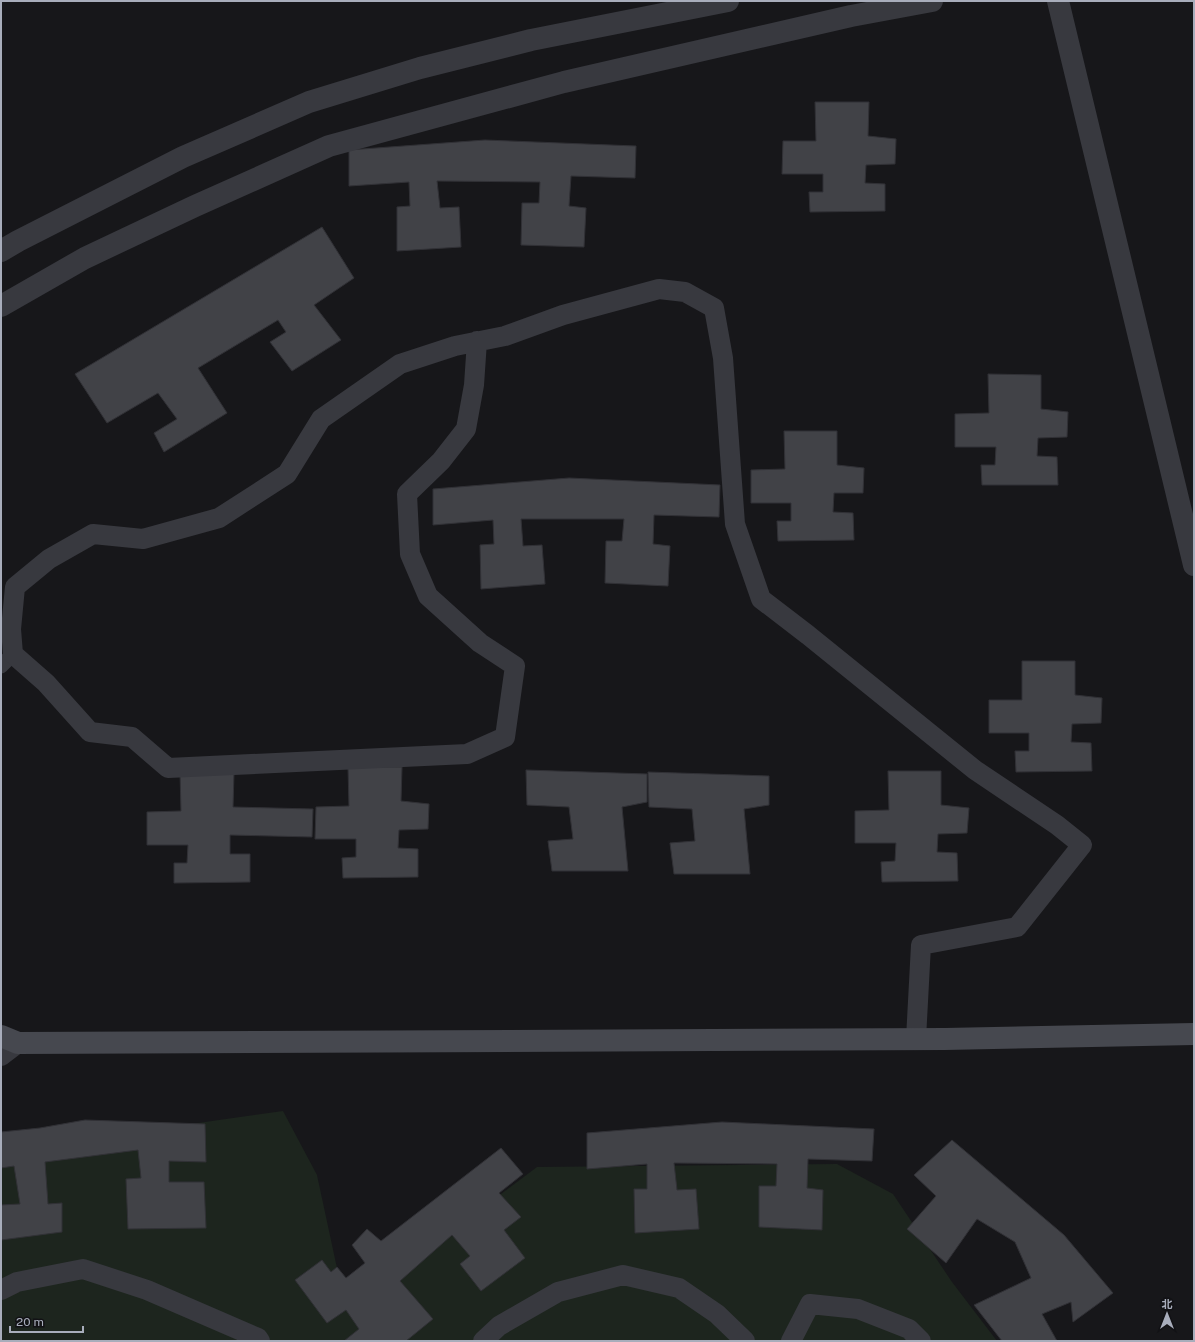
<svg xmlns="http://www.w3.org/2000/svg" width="1195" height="1342" font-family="'Public Sans','Noto Sans SC',sans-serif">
<rect width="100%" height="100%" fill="#17171a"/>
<path fill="#1d251e" d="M 283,1111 L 317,1175 L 346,1310 L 537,1167 L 837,1164 L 893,1194 L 952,1282 L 997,1341 L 1,1341 L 1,1165 L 36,1146 Z"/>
<path fill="#414247" stroke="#313136" d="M 815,102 L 869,102 L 868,136 L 896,139 L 895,164 L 866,165 L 865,183 L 885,184 L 885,211 L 810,212 L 809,192 L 823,192 L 823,174 L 782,174 L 783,141 L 816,141 Z
M 485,140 L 636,146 L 635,178 L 571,176 L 569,206 L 586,208 L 584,247 L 521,245 L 522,203 L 539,203 L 540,182 L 437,181 L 440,208 L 459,207 L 461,247 L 397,251 L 397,207 L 410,206 L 409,182 L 349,186 L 349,150 Z
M 322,227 L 354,278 L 314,305 L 341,340 L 292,371 L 270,342 L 286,332 L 278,320 L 198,368 L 227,413 L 164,452 L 154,433 L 177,419 L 158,393 L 107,423 L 75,374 Z
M 988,374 L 1041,375 L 1041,409 L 1068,412 L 1067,437 L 1038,438 L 1037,456 L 1057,457 L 1058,485 L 982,485 L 981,465 L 995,465 L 996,447 L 955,447 L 955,414 L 989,413 Z
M 784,431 L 837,431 L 837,465 L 864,468 L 863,493 L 834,493 L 833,512 L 853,513 L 854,540 L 778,541 L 777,521 L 791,521 L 791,503 L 751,503 L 751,470 L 785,469 Z
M 569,478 L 720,485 L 719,517 L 654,515 L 653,544 L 670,546 L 668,586 L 605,583 L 606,541 L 622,541 L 624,519 L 521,519 L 523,546 L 542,545 L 545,584 L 481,589 L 480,545 L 494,544 L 493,520 L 433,525 L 433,489 Z
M 1022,661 L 1075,661 L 1075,695 L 1102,698 L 1101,723 L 1072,724 L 1071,742 L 1091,743 L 1092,771 L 1016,772 L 1015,751 L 1029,751 L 1029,733 L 989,733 L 989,700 L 1022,700 Z
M 348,767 L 402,767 L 401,801 L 429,804 L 428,829 L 399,830 L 398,848 L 418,849 L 418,877 L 343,878 L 342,858 L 356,857 L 356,839 L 315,839 L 316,807 L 349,806 Z
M 526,770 L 647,774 L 647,802 L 622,807 L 628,871 L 552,871 L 548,841 L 573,839 L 569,807 L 527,805 Z
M 888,771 L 941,771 L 941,805 L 969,808 L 967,833 L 938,834 L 937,852 L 957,853 L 958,881 L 882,882 L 881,862 L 895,861 L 896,843 L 855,843 L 855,811 L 889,810 Z
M 180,772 L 234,772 L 233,807 L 313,809 L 312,837 L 230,835 L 230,854 L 250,854 L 250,882 L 174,883 L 174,863 L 187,863 L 188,845 L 147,845 L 147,812 L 181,811 Z
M 648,772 L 769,776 L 769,805 L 744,809 L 750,874 L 674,874 L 670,843 L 695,841 L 692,809 L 649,807 Z
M 85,1120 L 205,1124 L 206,1162 L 169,1161 L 169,1182 L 204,1182 L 206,1228 L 128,1229 L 126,1179 L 141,1178 L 138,1150 L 45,1162 L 48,1204 L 62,1203 L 62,1232 L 1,1240 L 1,1205 L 20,1204 L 14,1166 L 1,1168 L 1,1132 L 40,1128 Z
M 722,1122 L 874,1129 L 872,1161 L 808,1159 L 807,1188 L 823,1190 L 822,1230 L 759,1227 L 759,1186 L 776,1186 L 777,1164 L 674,1163 L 677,1190 L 696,1189 L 699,1229 L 635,1233 L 634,1189 L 647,1189 L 647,1164 L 587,1169 L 587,1133 Z
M 952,1140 L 1064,1235 L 1113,1293 L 1073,1322 L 1071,1302 L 1042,1314 L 1057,1341 L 1002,1341 L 974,1305 L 1031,1278 L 1015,1242 L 977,1219 L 946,1263 L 907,1229 L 936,1196 L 914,1175 Z
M 501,1148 L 523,1174 L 499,1193 L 521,1217 L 504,1230 L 525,1258 L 481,1291 L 460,1264 L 470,1256 L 452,1235 L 400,1281 L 433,1319 L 406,1341 L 344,1341 L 359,1329 L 346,1310 L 327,1323 L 295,1280 L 322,1260 L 331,1272 L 337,1267 L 346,1278 L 365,1263 L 352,1245 L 367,1229 L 381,1241 Z"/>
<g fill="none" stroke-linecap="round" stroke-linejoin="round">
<path stroke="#38393f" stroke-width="15" d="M 1,666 L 13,654"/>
<path stroke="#38393f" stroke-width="20" d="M 477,341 L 474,385 L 466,429 L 441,461 L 407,494 L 410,554 L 428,596 L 480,643 L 515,666 L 505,737 L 467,754 L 168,768 L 132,737 L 90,732 L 46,683 L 13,654 L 11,629 L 15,587 L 49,559 L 93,534 L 143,539 L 219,518 L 287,474 L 321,419 L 400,364 L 455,346 L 505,336 L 563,315 L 659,289 L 685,292 L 714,308 L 723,358 L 735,524 L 761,599 L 808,635 L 975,770 L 1057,825 L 1082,845 L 1017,927 L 921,945 L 916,1039
M 1,1056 L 18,1043
M 1,1290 L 17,1282 L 83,1269 L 147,1290 L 258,1338 L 260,1341
M 483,1341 L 499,1326 L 558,1292 L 623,1275 L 679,1288 L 717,1314 L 745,1341
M 791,1341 L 810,1304 L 858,1309 L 909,1329 L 921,1341"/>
<path stroke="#38393f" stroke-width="22" d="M 1058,1 L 1194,565
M 1,251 L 18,241 L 183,157 L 309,102 L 420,68 L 531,40 L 728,1
M 1,306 L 85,258 L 195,206 L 329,146 L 564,82 L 851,16 L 932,1"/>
<path stroke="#46484f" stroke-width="22" d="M 1,1036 L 18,1043 L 945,1039 L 1194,1034"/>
</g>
<rect width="1195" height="1342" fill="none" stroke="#a8adbb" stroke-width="4"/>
<g transform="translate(1167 1314)" stroke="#121215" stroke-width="3" paint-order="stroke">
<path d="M0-3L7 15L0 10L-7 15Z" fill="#a8adbb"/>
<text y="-6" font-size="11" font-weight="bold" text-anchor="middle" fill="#a8adbb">北</text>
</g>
<path d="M10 1326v6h73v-6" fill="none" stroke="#a8adbb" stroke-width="2"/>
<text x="16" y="1326" font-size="12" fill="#a8adbb" stroke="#121215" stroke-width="3" paint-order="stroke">20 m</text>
</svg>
